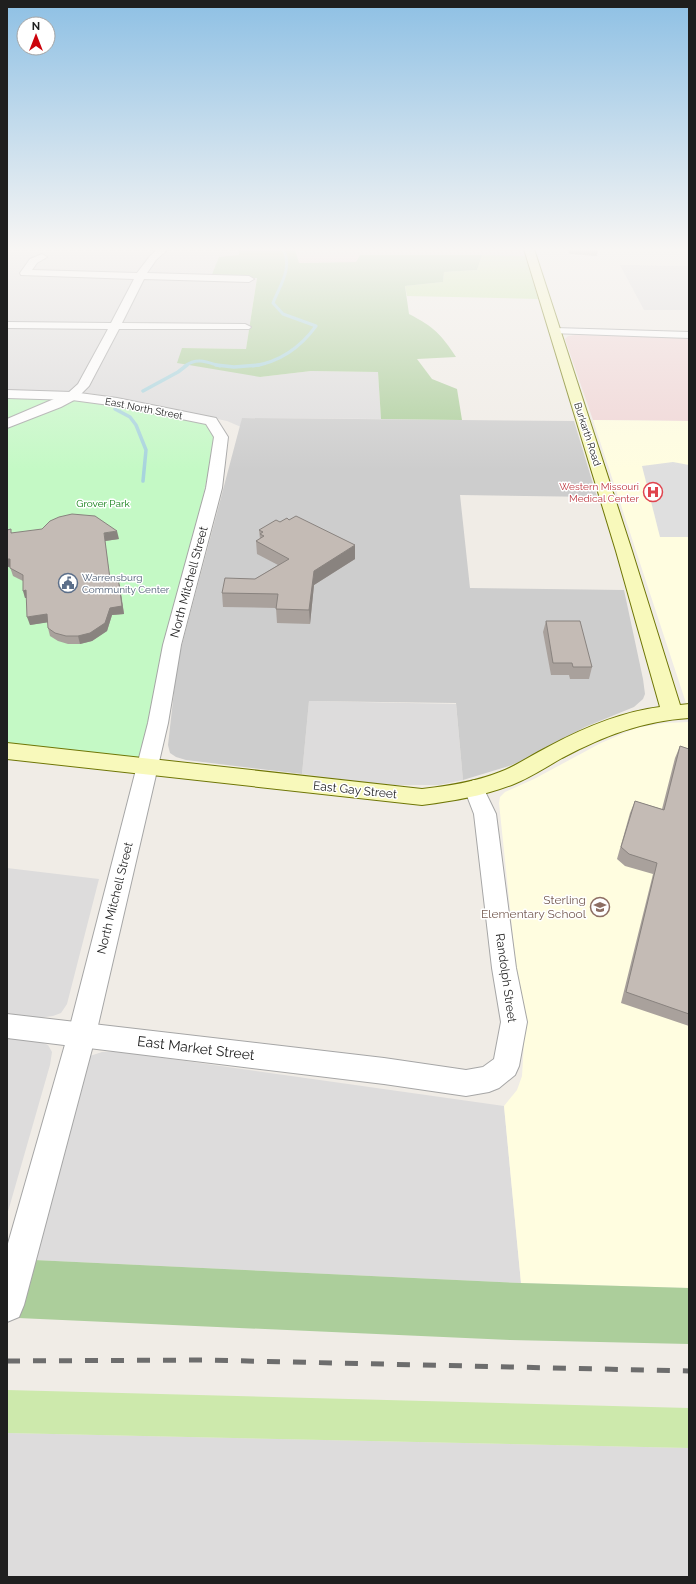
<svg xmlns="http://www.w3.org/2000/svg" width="696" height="1584" font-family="Raleway,sans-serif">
<rect width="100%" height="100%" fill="#f0ece6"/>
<path fill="#dddcdc" d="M 7,249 L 239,249 L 239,255 L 212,277 L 257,277 L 246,349 L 182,348 L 260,377 L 311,371 L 378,372 L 381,419 L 242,418 L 241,427 L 227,421 L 113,397 L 87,393 L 7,391 Z
M 620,265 L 689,266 L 689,310 L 644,310 Z
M 309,701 L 456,704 L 463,780 L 439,785 L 388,785 L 302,774 Z
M 7,868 L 99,879 L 67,1004 L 61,1013 L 53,1016 L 38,1018 L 7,1013 Z
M 7,1036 L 36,1040 L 48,1045 L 52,1052 L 50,1065 L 7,1215 Z
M 115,1051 L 504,1106 L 521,1283 L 34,1260 L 90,1056 L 102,1052 Z
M 7,1433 L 689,1448 L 689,1577 L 7,1577 Z"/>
<path fill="#f0d5d5" d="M 295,249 L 523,249 L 525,256 L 360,255 L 356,262 L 299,263 Z
M 575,335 L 689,337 L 689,421 L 593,420 L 565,339 L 568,336 Z"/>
<path fill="#fffde0" d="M 593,420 L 689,421 L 689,703 L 686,703 Z
M 689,722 L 689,1288 L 521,1283 L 504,1106 L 517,1090 L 522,1076 L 524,1042 L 499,803 L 500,797 L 505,792 L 534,779 L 601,743 L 636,728 L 665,723 Z"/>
<path fill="#cdcdcd" d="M 242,418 L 574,421 L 597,497 L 460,495 L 470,588 L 624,590 L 643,679 L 645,694 L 643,699 L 634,707 L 585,727 L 524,760 L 509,766 L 463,780 L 456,703 L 309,701 L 302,774 L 186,760 L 176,757 L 170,753 L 168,745 L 177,665 L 183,641 Z"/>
<path fill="#cde9ac" d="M 482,255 L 525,256 L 538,299 L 407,296 L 405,286 L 443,282 L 444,272 L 477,270 Z
M 7,1390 L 689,1408 L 689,1448 L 7,1433 Z"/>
<path fill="#acce9b" d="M 239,249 L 295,249 L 299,263 L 356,262 L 360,255 L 482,255 L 477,270 L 444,272 L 443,282 L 405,286 L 409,314 C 434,327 441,334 456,357 L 417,359 L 432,379 L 457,389 L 462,420 L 381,419 L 378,372 L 311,371 L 260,377 L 177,363 L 182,348 L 246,349 L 257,278 L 211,277 L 219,257 L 239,255 Z
M 34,1260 L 521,1283 L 689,1288 L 689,1344 L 510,1340 L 18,1318 Z"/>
<path fill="#c4f9c5" d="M 7,395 L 72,396 L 211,421 L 217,429 L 147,767 L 7,751 Z"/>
<path fill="#dfdfdf" d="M 673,462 L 689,465 L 689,537 L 660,537 L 642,466 Z"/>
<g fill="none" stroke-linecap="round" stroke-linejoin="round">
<path stroke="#a7d3dd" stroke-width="3" d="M 185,366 C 197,357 207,362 220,366
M 253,366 C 280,362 300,348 316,326 L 283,314 L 273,303 C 280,285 293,268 283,249"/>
<path stroke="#a7d3dd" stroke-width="3.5" d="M 216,365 L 234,367 L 259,365
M 143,391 L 178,372 L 187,365
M 115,409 L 130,417 L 136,425 L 146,450 L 143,481"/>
<defs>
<path id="minor" d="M 158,249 L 168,249 L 156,260 L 147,273 L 249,276 L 254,279 L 249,282 L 144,279 L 122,323 L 245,324 L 251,327 L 249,329 L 119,329 L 89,386 L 76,399 L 61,407 L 7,428 L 7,419 L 68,393 L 78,384 L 108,329 L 7,328 L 7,322 L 111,323 L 134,279 L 21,275 L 20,273 L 30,259 L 42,254 L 47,257 L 37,263 L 32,270 L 137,273 L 150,256 Z
M 555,328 L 689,332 L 689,338 L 551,333 L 549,331 L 551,329 Z
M 474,780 L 481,783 L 496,814 L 516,968 L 527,1022 L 519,1066 L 515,1075 L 499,1088 L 489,1092 L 466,1096 L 384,1084 L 7,1038 L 7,1014 L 384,1058 L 466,1070 L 483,1067 L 494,1059 L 501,1022 L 492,968 L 474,814 L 464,788 L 467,783 Z"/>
<path id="tertiary" d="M 7,390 L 72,392 L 117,398 L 211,417 L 216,418 L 228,437 L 222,488 L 181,645 L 168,723 L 96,1034 L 24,1305 L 19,1317 L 7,1322 L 7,1247 L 68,1034 L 148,723 L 163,645 L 206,488 L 214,437 L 206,424 L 117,406 L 72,400 L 7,398 Z"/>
<path id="secondary" d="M 524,249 L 534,249 L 632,551 L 680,705 L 689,704 L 689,718 C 642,721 604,736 562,758 C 546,767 531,777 514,784 C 484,796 453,801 422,805 L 7,759 L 7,743 L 422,789 C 448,786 475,782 500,772 C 516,766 530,756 546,748 C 581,729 620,712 660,707 L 616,551 Z"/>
</defs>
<use href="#minor" stroke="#a6a6a6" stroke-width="2"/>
<use href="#tertiary" stroke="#a6a6a6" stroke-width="2"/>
<use href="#secondary" stroke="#6f7606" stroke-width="2"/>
<use href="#minor" fill="#fff" fill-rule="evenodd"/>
<use href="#tertiary" fill="#fff" fill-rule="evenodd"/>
<use href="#secondary" fill="#f8f9bb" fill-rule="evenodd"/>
<path stroke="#6d6d6d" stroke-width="5" stroke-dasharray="13 13" stroke-linecap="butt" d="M 7,1361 L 203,1360 L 689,1371"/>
</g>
<path fill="#a9a19c" d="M 568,249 L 597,249 L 598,250 L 597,256 L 570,254 Z
M 7,530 L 12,533 L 119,539 L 105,541 L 110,579 L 120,585 L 124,614 L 112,615 L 107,631 L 92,641 L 80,644 L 68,644 L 58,641 L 50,636 L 48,628 L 48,622 L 30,625 L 27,598 L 25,598 L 23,581 L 13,576 L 10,567 L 7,567 Z
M 259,530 L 355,559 L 314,585 L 310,624 L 277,623 L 276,608 L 223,607 L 222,593 L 255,579 L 278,565 L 257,554 L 256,541 L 260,539 Z
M 546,621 L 592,667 L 589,679 L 570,679 L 569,675 L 551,675 L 543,632 Z
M 680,746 L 689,749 L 689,1026 L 621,1003 L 653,874 L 625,866 L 617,859 L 630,813 L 635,801 L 662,809 L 675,758 Z"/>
<path fill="#89837f" d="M 117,531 L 119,539 L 105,541 L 111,586 L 110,579 L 104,533 Z
M 355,545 L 355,559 L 314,585 L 310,624 L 309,610 L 314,571 Z
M 7,559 L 10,559 L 13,566 L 7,567 Z
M 118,577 L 124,614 L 112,615 L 107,631 L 92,641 L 80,644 L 78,636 Z
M 26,590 L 29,598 L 25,598 L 23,591 Z
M 47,614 L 50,622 L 30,625 L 27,617 Z"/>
<path fill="#c4bbb5" stroke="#89837f" d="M 72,514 L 95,516 L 117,531 L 104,533 L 110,579 L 118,577 L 122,606 L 110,608 L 105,623 L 90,633 L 78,636 L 66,636 L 55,633 L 48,628 L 47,614 L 27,617 L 26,590 L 23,591 L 23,575 L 10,568 L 10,559 L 7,559 L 7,530 L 11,529 L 11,533 L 42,529 L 50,521 L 59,517 Z
M 296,516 L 355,545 L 314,571 L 309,610 L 276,609 L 278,594 L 222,593 L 225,578 L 255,579 L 289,559 L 256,541 L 264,536 L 260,534 L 263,532 L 259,530 L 276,520 L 280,522 L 287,518 L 289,520 Z
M 546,621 L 580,621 L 592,667 L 573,667 L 572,663 L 553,663 Z
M 680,746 L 689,749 L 689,1014 L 626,992 L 657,863 L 629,854 L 621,847 L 635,801 L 664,810 Z"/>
<linearGradient id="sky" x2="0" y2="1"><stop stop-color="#8ec0e4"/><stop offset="0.53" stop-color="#f8f6f4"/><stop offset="1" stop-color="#f8f6f4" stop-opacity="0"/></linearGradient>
<rect width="696" height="470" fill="url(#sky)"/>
<defs>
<symbol id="hospital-ring" viewBox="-11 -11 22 22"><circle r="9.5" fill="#fff" stroke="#e0444e" stroke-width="1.5"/><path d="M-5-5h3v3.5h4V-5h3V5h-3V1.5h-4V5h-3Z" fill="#e0444e"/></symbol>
<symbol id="civic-ring" viewBox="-11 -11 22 22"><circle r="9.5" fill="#fff" stroke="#5c6f8a" stroke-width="1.5"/><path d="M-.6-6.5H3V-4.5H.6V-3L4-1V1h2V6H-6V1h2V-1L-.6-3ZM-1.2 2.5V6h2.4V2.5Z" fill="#5c6f8a"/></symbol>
<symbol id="school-ring" viewBox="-11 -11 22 22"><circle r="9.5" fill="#fff" stroke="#8d6e63" stroke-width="1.5"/><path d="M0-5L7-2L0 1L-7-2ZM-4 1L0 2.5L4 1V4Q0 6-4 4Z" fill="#8d6e63"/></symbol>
</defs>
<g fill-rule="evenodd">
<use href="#hospital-ring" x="642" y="481" width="22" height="22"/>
<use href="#civic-ring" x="57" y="572" width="22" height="22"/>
<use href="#school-ring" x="589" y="896" width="22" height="22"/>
</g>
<g text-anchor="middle" stroke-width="3" stroke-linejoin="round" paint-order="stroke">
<g font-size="10" fill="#1f1f1f" stroke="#fff">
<text transform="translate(144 408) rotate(11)" y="4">East North Street</text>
<text transform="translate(588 434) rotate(72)" y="4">Burkarth Road</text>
</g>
<g font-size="10" fill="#be3a42" stroke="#fff" text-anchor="end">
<text x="639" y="490">Western Missouri<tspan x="639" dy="12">Medical Center</tspan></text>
</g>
<g font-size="10" fill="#0d7d11" stroke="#fff">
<text x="103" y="507">Grover Park</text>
</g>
<g font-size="10" fill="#4e5e75" stroke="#fff" text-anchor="start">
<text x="82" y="581">Warrensburg<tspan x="82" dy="12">Community Center</tspan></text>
</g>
<g font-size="12" fill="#1f1f1f" stroke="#fff">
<text transform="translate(189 582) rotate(-75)" y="4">North Mitchell Street</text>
<text transform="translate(355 790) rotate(6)" y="4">East Gay Street</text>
<text transform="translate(115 898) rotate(-76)" y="4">North Mitchell Street</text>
<text transform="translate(506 978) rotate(82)" y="4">Randolph Street</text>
</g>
<g font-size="12" fill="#785e54" stroke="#fff" text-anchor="end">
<text x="586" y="904">Sterling<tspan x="586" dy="14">Elementary School</tspan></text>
</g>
<g font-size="14" fill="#1f1f1f" stroke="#fff">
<text transform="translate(196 1048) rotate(7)" y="5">East Market Street</text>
</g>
</g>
<rect width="696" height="1584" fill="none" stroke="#1f1f1f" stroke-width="16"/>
<g transform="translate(36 36)"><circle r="19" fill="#ffffff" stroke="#a5a5a5"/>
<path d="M0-3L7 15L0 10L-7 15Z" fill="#cc030c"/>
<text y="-6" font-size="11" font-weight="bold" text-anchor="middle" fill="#1f1f1f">N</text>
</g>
</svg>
